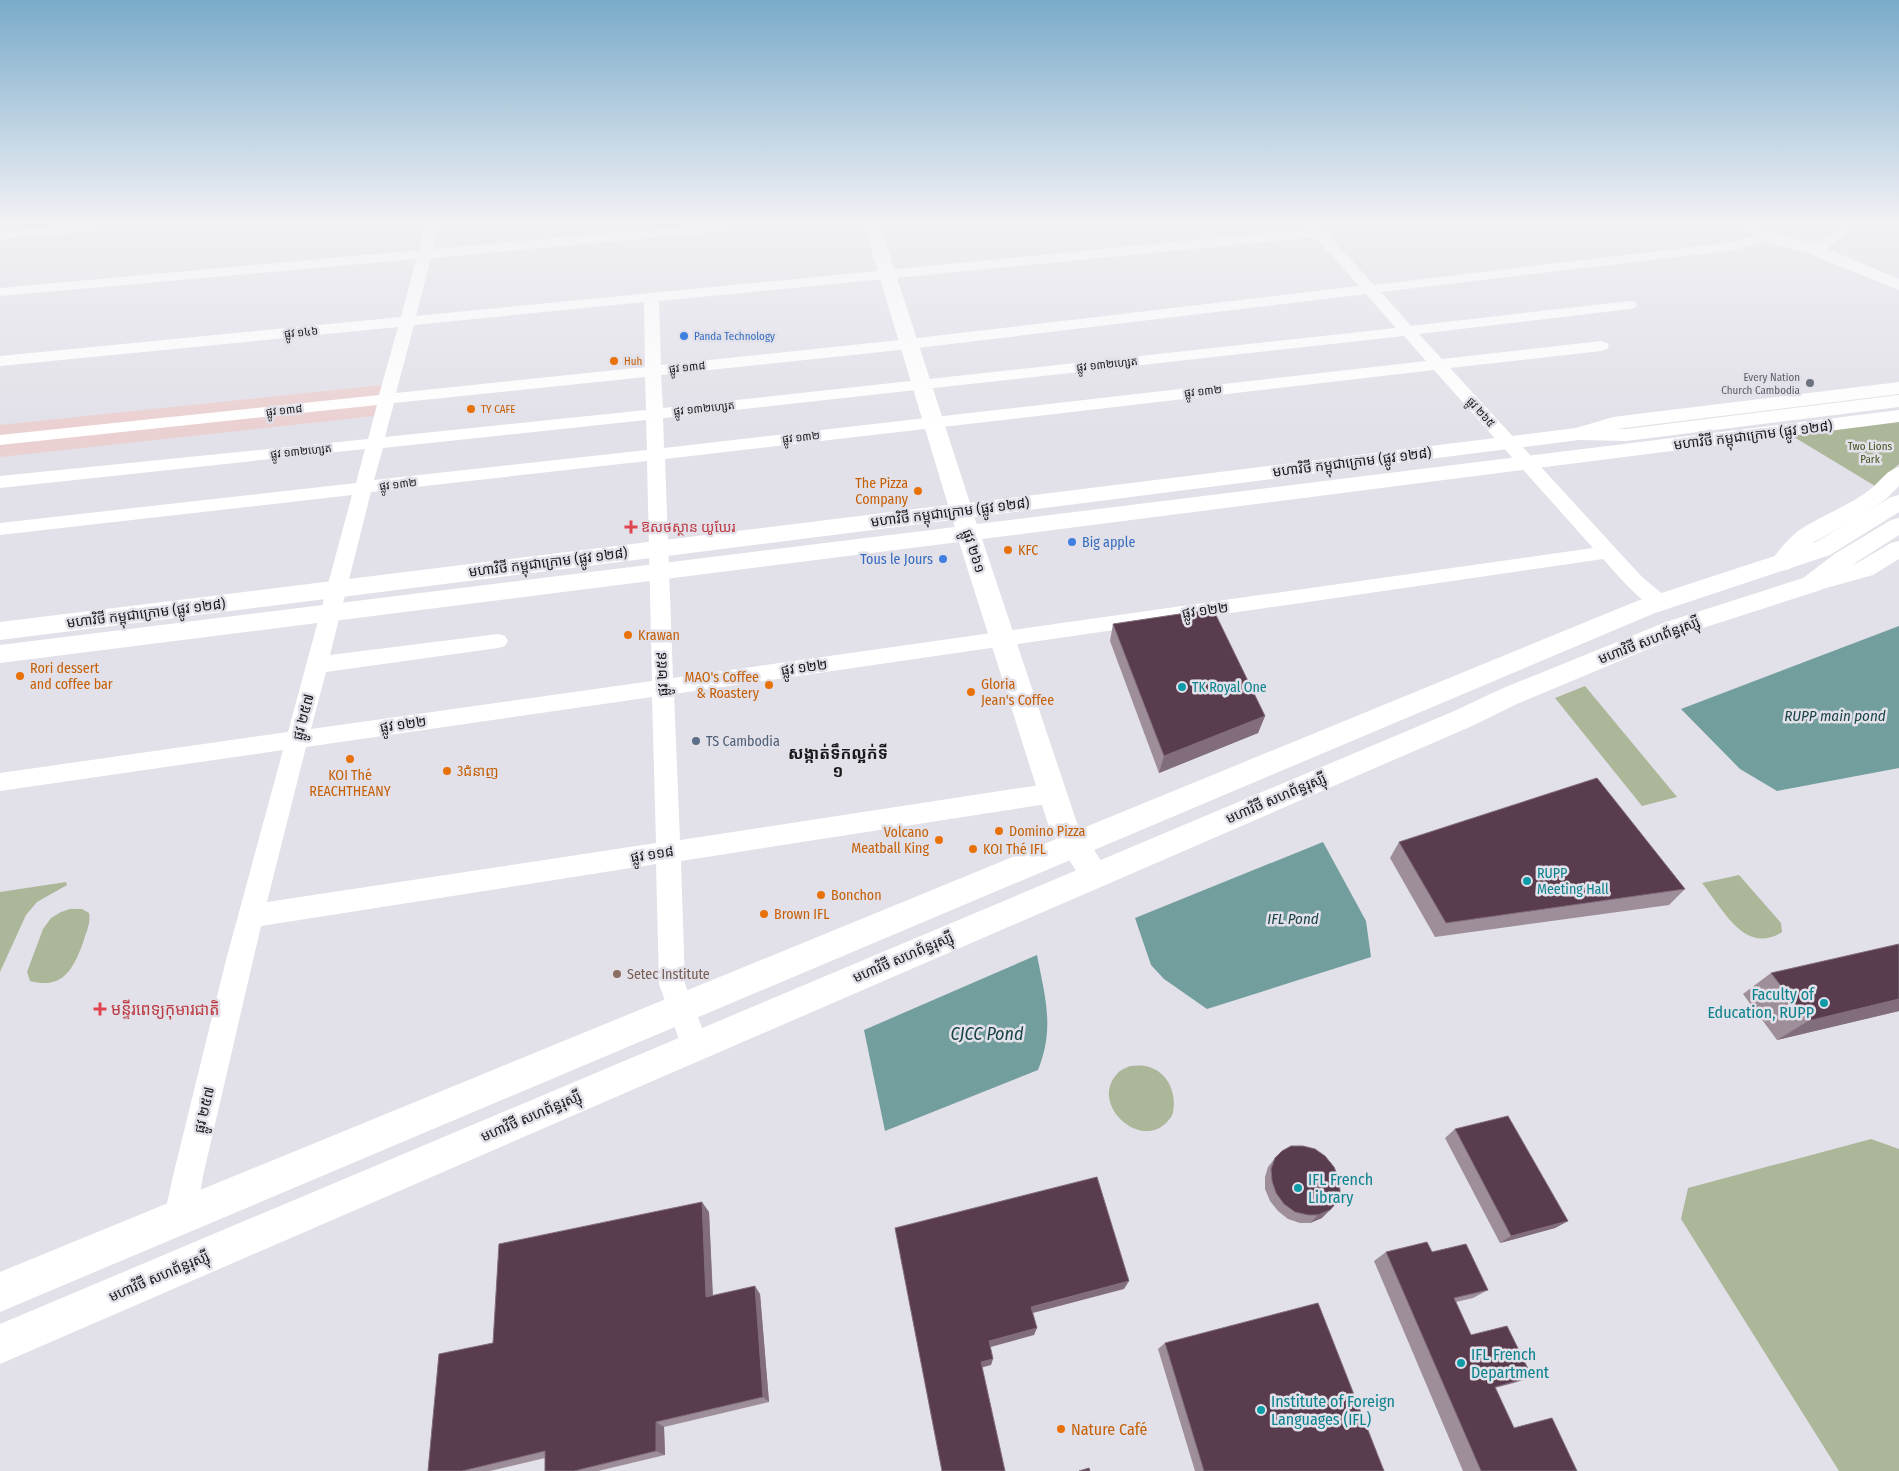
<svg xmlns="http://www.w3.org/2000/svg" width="1899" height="1471" font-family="'Fira Sans Condensed','Noto Sans Khmer',sans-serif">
<rect width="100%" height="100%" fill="#e2e0e8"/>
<path fill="#ebd0d1" d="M 382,385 L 374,416 L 0,457 L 0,425 Z"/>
<path fill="#acb79a" d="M 1899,421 L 1899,464 L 1875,486 L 1789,434 Z
M 1585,686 L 1677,797 L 1642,806 L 1555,698 Z
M 1739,875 L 1781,923 L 1782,932 C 1745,956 1723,909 1702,883 Z
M 66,882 L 67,885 L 37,902 L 26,915 L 0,972 L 0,892 Z
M 70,909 L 82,909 L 89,913 C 91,924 86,932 83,943 C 73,969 63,990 30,981 L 27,972 L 43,929 L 51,918 L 61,912 Z
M 1130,1066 C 1135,1066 1140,1065 1145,1066 C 1167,1070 1177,1092 1173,1112 C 1172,1117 1170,1118 1167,1122 C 1140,1151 1089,1104 1117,1074 C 1120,1070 1126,1068 1130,1066 Z
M 1871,1139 L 1899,1149 L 1899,1471 L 1839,1471 L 1681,1219 L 1688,1188 Z"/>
<path fill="#729e9e" d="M 1899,626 L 1899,768 L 1777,791 L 1740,769 L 1681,709 Z
M 1323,842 L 1366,921 L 1371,957 L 1207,1009 L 1164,979 L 1151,965 L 1135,918 Z
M 1037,955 C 1045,997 1055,1028 1038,1070 L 885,1131 L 864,1030 Z"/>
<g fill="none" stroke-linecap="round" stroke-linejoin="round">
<path fill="#fff" fill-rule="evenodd" d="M 140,219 L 197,219 L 190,223 L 0,239 L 0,231 Z
M 427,219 L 441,219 L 433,249 L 767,219 L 821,219 L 814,223 L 431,258 L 416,316 L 1308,229 L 1302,222 L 1304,219 L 1314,219 L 1374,285 L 1734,242 L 1768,231 L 1775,235 L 1773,238 L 1736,250 L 1381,292 L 1411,326 L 1630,301 L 1635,302 L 1637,305 L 1635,308 L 1630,309 L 1419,334 L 1442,359 L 1601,341 L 1607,343 L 1609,346 L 1607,349 L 1601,351 L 1450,368 L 1642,577 L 1666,597 L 1669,602 L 1666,607 C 1665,607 1660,609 1659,609 C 1645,608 1613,570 1603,559 L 674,694 L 680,840 L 1053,783 L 1061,786 L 1065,793 L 1061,800 L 1053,803 L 681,861 L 685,984 L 709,1046 L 705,1056 L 695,1060 L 685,1056 L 659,984 L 656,864 L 261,926 L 203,1176 L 196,1217 L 191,1228 L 180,1233 L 169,1228 L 164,1217 L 173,1176 L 226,960 L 283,750 L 0,791 L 0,773 L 288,732 L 352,495 L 0,535 L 0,523 L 356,483 L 365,449 L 0,488 L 0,476 L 368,439 L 377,405 L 0,445 L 0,435 L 379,395 L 398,327 L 0,366 L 0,356 L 401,317 L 416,259 L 0,296 L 0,288 L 419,250 ZM 1315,237 L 1359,286 L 909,339 L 661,365 L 659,301 ZM 1366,294 L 1396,328 L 663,408 L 661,375 L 909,349 ZM 644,302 L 645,367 L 396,393 L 414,325 ZM 1404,336 L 1426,361 L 664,448 L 663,418 ZM 1434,370 L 1593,548 L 673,678 L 665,459 ZM 645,377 L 646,410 L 385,437 L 394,403 ZM 646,420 L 647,450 L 374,480 L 383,448 ZM 647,461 L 652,681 L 311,729 L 326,672 L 498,648 L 505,646 L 508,641 L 505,636 L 498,634 L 330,655 L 371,492 ZM 652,697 L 656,843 L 267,902 L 306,747 Z
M 1853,219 L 1869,219 L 1820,253 L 1810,253 L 1808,250 L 1810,247 Z"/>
<path fill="#fff" fill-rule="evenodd" d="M 862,219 L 878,219 L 970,503 L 1576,428 L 1613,417 L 1899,382 L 1899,394 L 1616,429 L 1579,440 L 974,517 L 977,524 L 1899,410 L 1899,422 L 982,539 L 1077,823 L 1110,875 L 1106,884 L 1095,888 L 1084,884 L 1049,827 L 959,542 L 0,663 L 0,645 L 955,527 L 952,520 L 0,640 L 0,622 L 948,505 Z
M 1899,467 L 1899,486 L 1886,499 L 1862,515 L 1814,542 L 1790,569 L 1782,571 L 1774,569 L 1770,563 C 1777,552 1788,539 1798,531 C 1821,515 1850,506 1872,488 C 1881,480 1887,470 1899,467 Z
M 1899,541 L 1899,559 L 1873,575 L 1812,592 L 1803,590 L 1800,584 L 1803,578 L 1857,563 L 1891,543 Z"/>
<path fill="#fff" fill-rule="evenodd" d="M 1723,219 L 1745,219 L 1783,235 L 1821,246 L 1899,279 L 1899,290 L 1809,254 L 1771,243 L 1725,222 Z"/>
<path fill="#fff" fill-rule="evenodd" d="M 1899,395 L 1899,407 L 1626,441 L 1579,440 L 1572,438 L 1569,434 L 1572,430 L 1579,428 L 1626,429 Z
M 1899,495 L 1899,512 L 1830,555 L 1655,613 L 0,1312 L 0,1272 L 1637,601 L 1814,543 L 1891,497 Z
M 1899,518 L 1899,535 L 1852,565 L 1821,590 L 1684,634 L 1519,703 L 1472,726 L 0,1364 L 0,1324 L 1452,712 L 1501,689 L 1666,622 L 1803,578 L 1836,553 L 1891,520 Z"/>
</g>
<path fill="#9e8e9a" d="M 1113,624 L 1265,716 L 1258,733 L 1159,773 L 1110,641 Z
M 1399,842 L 1685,889 L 1669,905 L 1435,937 L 1390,858 Z
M 1899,944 L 1899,1011 L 1777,1040 L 1743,994 L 1771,973 Z
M 1455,1129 L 1568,1221 L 1555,1228 L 1500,1243 L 1445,1138 Z
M 1275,1158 L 1322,1218 L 1310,1223 L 1300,1223 L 1288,1219 L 1278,1211 L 1270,1201 L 1265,1189 L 1265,1177 L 1268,1167 Z
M 709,1212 L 713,1295 L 760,1294 L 769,1402 L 664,1427 L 665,1455 L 598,1471 L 545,1471 L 545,1458 L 490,1471 L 428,1471 L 493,1343 Z
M 1386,1252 L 1432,1252 L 1488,1290 L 1473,1298 L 1456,1302 L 1471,1335 L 1532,1377 L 1514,1383 L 1495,1388 L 1514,1428 L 1577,1471 L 1463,1471 L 1374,1261 Z
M 1165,1343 L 1384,1471 L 1195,1471 L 1158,1349 Z"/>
<path fill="#826d7c" d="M 1265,716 L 1258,733 L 1159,773 L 1164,756 Z
M 1899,999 L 1899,1011 L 1777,1040 L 1808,1021 Z
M 702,1202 L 709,1212 L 713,1304 L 706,1297 Z
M 1330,1210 L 1322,1218 L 1310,1223 L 1318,1215 Z
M 1568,1221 L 1555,1228 L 1500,1243 L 1511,1236 Z
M 1129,1281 L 1124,1289 L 1029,1314 L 1031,1307 Z
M 755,1286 L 760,1294 L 769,1402 L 763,1397 Z
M 1037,1328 L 1034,1335 L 987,1348 L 989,1341 Z
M 993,1359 L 991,1365 L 980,1368 L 981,1362 Z
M 656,1422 L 664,1427 L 665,1455 L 656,1451 Z"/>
<path fill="#593c4d" stroke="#826d7c" d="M 1213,609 L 1265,716 L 1164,756 L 1113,624 Z
M 1597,778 L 1685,889 L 1446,923 L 1399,842 Z
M 1899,944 L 1899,999 L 1808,1021 L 1771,973 Z
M 1508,1116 L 1568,1221 L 1511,1236 L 1455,1129 Z
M 1291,1146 L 1303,1146 L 1315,1149 L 1325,1156 L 1334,1167 L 1339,1179 L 1340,1191 L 1337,1202 L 1330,1210 L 1318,1215 L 1308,1215 L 1295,1212 L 1284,1204 L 1276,1193 L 1272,1181 L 1271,1169 L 1275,1158 L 1282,1151 Z
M 1097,1177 L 1129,1281 L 1031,1307 L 1037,1328 L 989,1341 L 993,1359 L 981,1362 L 1005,1471 L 942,1471 L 895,1228 Z
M 702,1202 L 706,1297 L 755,1286 L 763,1397 L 656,1422 L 656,1451 L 574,1471 L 545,1471 L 545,1451 L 462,1471 L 428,1471 L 439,1354 L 493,1343 L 499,1244 Z
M 1427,1242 L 1432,1252 L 1466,1244 L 1488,1290 L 1454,1298 L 1471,1335 L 1507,1326 L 1532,1377 L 1495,1387 L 1514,1428 L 1552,1418 L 1577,1471 L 1481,1471 L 1386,1252 Z
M 1318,1303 L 1384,1471 L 1204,1471 L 1165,1343 Z
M 1089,1468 L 1090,1471 L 1079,1471 Z"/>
<linearGradient id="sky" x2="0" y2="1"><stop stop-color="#79abca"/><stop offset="0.52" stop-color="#f2f1f5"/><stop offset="1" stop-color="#f2f1f5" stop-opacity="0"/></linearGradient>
<rect width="1899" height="425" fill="url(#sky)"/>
<g fill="#3f7fe0" stroke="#e2e0e8" stroke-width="2">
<circle cx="684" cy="336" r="5"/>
<circle cx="1072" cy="542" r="5"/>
<circle cx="943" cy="559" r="5"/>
</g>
<g fill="#e8710a" stroke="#e2e0e8" stroke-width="2">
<circle cx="614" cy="361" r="5"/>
<circle cx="471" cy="409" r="5"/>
<circle cx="918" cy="491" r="5"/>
<circle cx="1008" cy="550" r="5"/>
<circle cx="628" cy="635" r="5"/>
<circle cx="20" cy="676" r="5"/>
<circle cx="769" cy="685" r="5"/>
<circle cx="971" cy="692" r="5"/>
<circle cx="350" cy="759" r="5"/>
<circle cx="447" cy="771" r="5"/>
<circle cx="999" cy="831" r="5"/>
<circle cx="939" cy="840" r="5"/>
<circle cx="973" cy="849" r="5"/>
<circle cx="821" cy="895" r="5"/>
<circle cx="764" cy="914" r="5"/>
<circle cx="1061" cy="1429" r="5"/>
</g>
<circle fill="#6b7280" stroke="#e2e0e8" stroke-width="2" cx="1810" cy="383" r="5"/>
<g fill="#e0444e" stroke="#e2e0e8" stroke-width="2">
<path d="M628.5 519.5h5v5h5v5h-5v5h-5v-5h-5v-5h5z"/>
<path d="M97.5 1001.5h5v5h5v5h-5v5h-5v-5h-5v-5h5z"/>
</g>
<g fill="#0f9aa8" stroke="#e2e0e8" stroke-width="2">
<circle cx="1182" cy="687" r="5"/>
<circle cx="1527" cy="881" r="5"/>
<circle cx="1824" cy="1003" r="5"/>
<circle cx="1298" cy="1188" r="5"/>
<circle cx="1461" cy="1363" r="5"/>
<circle cx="1261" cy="1410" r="5"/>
</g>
<circle fill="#5c6f8a" stroke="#e2e0e8" stroke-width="2" cx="696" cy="741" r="5"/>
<circle fill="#8d6e63" stroke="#e2e0e8" stroke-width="2" cx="617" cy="974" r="5"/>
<g text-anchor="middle" stroke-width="5" stroke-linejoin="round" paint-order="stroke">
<g font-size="11" fill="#19181a" stroke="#e2e0e8">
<text transform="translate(301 332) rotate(-6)" y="4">ផ្លូវ ១៤៦</text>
<text transform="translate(1107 364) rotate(-6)" y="4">ផ្លូវ ១៣២ហ្សេត</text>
<text transform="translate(687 367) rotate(-6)" y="4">ផ្លូវ ១៣៨</text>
<text transform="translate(1203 391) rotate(-6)" y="4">ផ្លូវ ១៣២</text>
<text transform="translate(704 408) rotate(-6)" y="4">ផ្លូវ ១៣២ហ្សេត</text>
<text transform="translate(284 410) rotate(-6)" y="4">ផ្លូវ ១៣៨</text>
<text transform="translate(1481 412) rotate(48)" y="4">ផ្លូវ ២៦៥</text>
<text transform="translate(801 437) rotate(-6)" y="4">ផ្លូវ ១៣២</text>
<text transform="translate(301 451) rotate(-6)" y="4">ផ្លូវ ១៣២ហ្សេត</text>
<text transform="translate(398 484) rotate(-7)" y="4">ផ្លូវ ១៣២</text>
</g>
<g font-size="11" fill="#366cbe" stroke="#e2e0e8" text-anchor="start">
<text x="694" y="340">Panda Technology</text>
</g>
<g font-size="11" fill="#c56008" stroke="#e2e0e8" text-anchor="start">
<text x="624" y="365">Huh</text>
<text x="481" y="413">TY CAFE</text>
</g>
<g font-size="11" fill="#5b616d" stroke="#e2e0e8" text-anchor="end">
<text x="1800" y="381">Every Nation<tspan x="1800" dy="13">Church Cambodia</tspan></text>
</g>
<g font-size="11" fill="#445420" stroke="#e2e0e8">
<text x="1870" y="450">Two Lions<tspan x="1870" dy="13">Park</tspan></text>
</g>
<g font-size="14" fill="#19181a" stroke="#e2e0e8">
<text transform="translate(1753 435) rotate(-7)" y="5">មហាវិថី កម្ពុជាក្រោម (ផ្លូវ ១២៨)</text>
<text transform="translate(1352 462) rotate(-7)" y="5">មហាវិថី កម្ពុជាក្រោម (ផ្លូវ ១២៨)</text>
<text transform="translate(950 512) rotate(-7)" y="5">មហាវិថី កម្ពុជាក្រោម (ផ្លូវ ១២៨)</text>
<text transform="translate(974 551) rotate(72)" y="5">ផ្លូវ ២៦១</text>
<text transform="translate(548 562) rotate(-7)" y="5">មហាវិថី កម្ពុជាក្រោម (ផ្លូវ ១២៨)</text>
<text transform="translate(1205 610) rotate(-8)" y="5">ផ្លូវ ១២២</text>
<text transform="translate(146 613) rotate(-7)" y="5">មហាវិថី កម្ពុជាក្រោម (ផ្លូវ ១២៨)</text>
<text transform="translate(1649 640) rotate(-21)" y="5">មហាវិថី សហព័ន្ធរុស្ស៊ី</text>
<text transform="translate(804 667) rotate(-8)" y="5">ផ្លូវ ១២២</text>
<text transform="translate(662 674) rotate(-92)" y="5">ផ្លូវ ២៥៩</text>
<text transform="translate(303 717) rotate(-75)" y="5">ផ្លូវ ២៥៧</text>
<text transform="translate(403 724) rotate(-8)" y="5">ផ្លូវ ១២២</text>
<text transform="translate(1276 798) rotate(-23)" y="5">មហាវិថី សហព័ន្ធរុស្ស៊ី</text>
<text transform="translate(652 854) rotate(-9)" y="5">ផ្លូវ ១១៨</text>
<text transform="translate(903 957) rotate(-23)" y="5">មហាវិថី សហព័ន្ធរុស្ស៊ី</text>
<text transform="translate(204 1110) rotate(-77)" y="5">ផ្លូវ ២៥៧</text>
<text transform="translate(531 1116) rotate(-23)" y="5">មហាវិថី សហព័ន្ធរុស្ស៊ី</text>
<text transform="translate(159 1276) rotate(-23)" y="5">មហាវិថី សហព័ន្ធរុស្ស៊ី</text>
</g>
<g font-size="14" fill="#c56008" stroke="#e2e0e8" text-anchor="start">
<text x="908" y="488" text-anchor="end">The Pizza<tspan x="908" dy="16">Company</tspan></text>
<text x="1018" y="555">KFC</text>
<text x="638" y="640">Krawan</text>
<text x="30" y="673">Rori dessert<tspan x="30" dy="16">and coffee bar</tspan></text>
<text x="759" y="682" text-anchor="end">MAO's Coffee<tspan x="759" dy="16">&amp; Roastery</tspan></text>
<text x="981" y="689">Gloria<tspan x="981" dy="16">Jean's Coffee</tspan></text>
<text x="457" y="776">3ជំនាញ</text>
<text x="350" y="780" text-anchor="middle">KOI Thé<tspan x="350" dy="16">REACHTHEANY</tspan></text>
<text x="1009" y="836">Domino Pizza</text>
<text x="929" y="837" text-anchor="end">Volcano<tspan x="929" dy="16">Meatball King</tspan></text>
<text x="983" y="854">KOI Thé IFL</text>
<text x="831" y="900">Bonchon</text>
<text x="774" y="919">Brown IFL</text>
</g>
<g font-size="14" fill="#be3a42" stroke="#e2e0e8" text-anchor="start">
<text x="641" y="532">ឱសថស្ថាន យូឃែរ</text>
</g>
<g font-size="14" fill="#366cbe" stroke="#e2e0e8" text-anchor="start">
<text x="1082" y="547">Big apple</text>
<text x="933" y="564" text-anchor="end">Tous le Jours</text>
</g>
<g font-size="14" fill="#0d838f" stroke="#e2e0e8" text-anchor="start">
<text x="1192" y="692">TK Royal One</text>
<text x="1537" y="878">RUPP<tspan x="1537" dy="16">Meeting Hall</tspan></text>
</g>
<g font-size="14" fill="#4e5e75" stroke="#e2e0e8" text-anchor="start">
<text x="706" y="746">TS Cambodia</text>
</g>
<g font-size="14" fill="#785e54" stroke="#e2e0e8" text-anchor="start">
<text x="627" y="979">Setec Institute</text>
</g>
<g font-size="15" font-style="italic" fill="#194444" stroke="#e2e0e8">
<text x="1835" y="721">RUPP main pond</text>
<text x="1293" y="924">IFL Pond</text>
</g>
<g font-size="16" font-weight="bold" fill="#19181a" stroke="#e2e0e8">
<text x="838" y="759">សង្កាត់ទឹកល្អក់ទី<tspan x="838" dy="18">១</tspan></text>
</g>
<g font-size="16" fill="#0d838f" stroke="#e2e0e8" text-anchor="start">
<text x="1814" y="1000" text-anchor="end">Faculty of<tspan x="1814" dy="18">Education, RUPP</tspan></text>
<text x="1308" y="1185">IFL French<tspan x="1308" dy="18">Library</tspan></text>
<text x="1471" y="1360">IFL French<tspan x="1471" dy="18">Department</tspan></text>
<text x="1271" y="1407">Institute of Foreign<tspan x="1271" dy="18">Languages (IFL)</tspan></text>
</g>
<g font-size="16" fill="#be3a42" stroke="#e2e0e8" text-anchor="start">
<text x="111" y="1015">មន្ទីរពេទ្យកុមារជាតិ</text>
</g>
<g font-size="16" fill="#c56008" stroke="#e2e0e8" text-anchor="start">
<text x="1071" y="1435">Nature Café</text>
</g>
<g font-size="18" font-style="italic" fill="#194444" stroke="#e2e0e8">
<text x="987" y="1040">CJCC Pond</text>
</g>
</g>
</svg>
